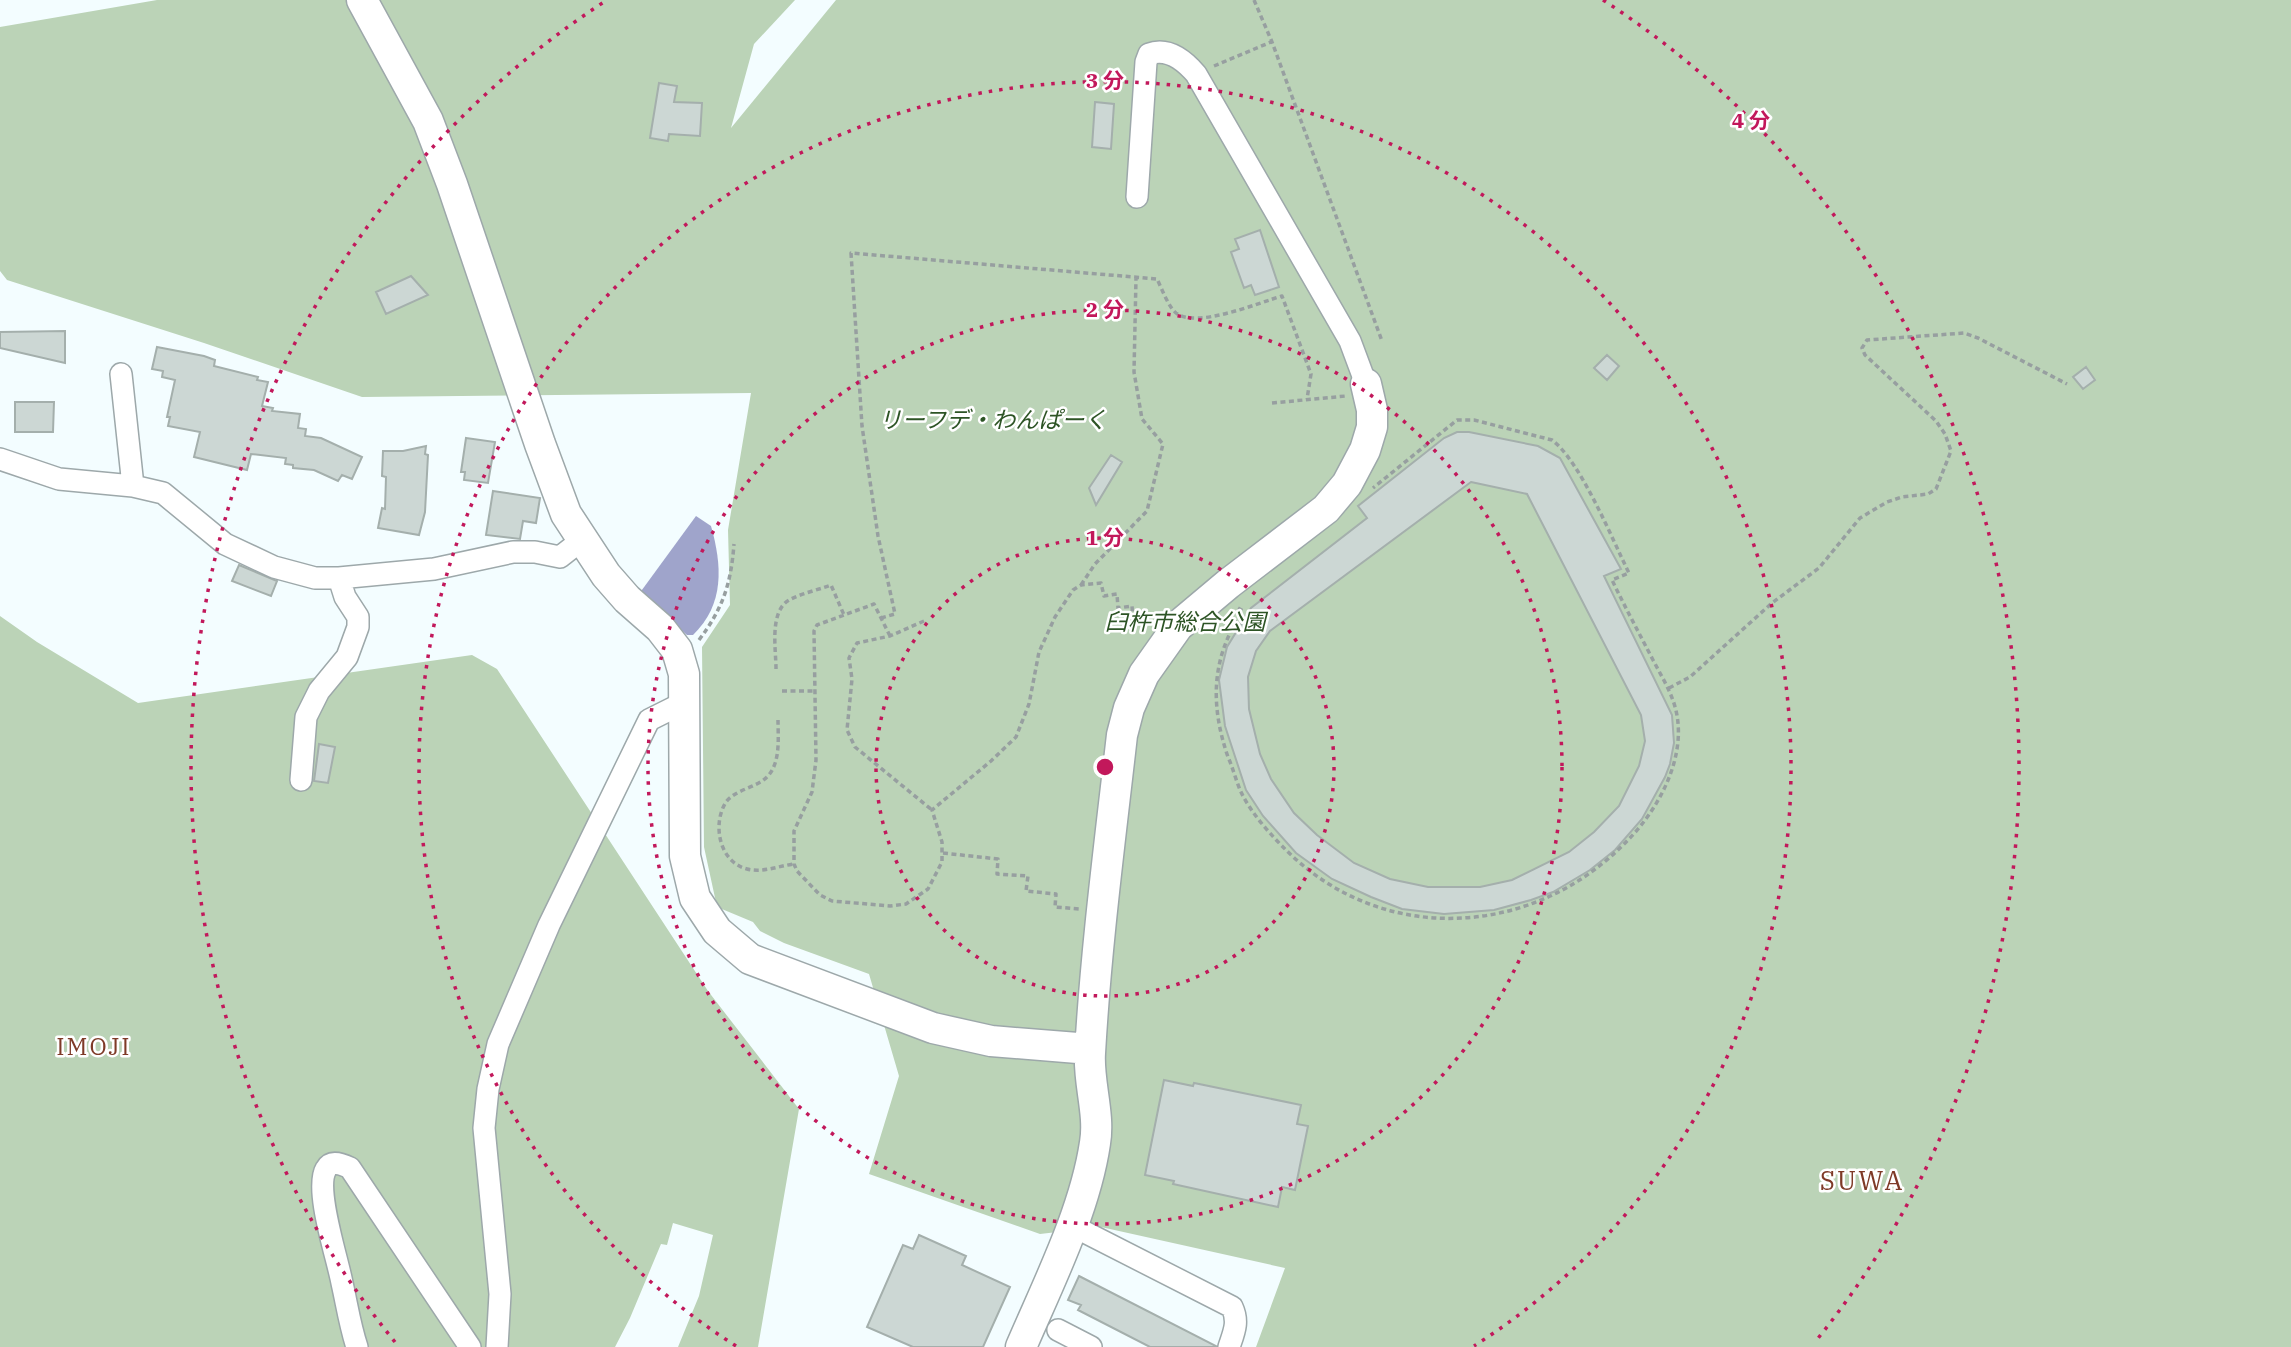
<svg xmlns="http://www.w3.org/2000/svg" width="2291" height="1347" font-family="'IBM Plex Serif','Noto Sans JP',serif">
<rect width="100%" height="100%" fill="#f3fdff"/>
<path fill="#bbd3b7" d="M 157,0 L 795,0 L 754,44 L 731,128 L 836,0 L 2291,0 L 2291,1347 L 1256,1347 L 1285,1268 L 1101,1227 L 1040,1234 L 869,1174 L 899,1076 L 869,974 L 784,943 L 760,931 L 753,922 L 717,907 L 704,847 L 702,647 L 730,605 L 728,530 L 751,393 L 362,397 L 204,343 L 7,280 L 0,271 L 0,27 Z
M 0,616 L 37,642 L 138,703 L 472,655 L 497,669 L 708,991 L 799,1109 L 758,1347 L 678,1347 L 699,1296 L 713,1235 L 673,1223 L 667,1245 L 661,1244 L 630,1318 L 615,1347 L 0,1347 Z"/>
<path fill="#9fa4cb" d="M 696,516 L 711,526 C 722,565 725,604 693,635 L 687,635 L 639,594 Z"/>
<path fill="#ccd7d4" stroke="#a4afac" stroke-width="2" fill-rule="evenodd" d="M 659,83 L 677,86 L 674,102 L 702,103 L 700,136 L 669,134 L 668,141 L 650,138 Z
M 1095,102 L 1114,104 L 1111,149 L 1092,147 Z
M 1260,230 L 1279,287 L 1255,295 L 1251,285 L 1244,288 L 1231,252 L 1239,249 L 1235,239 Z
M 411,276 L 428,295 L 386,314 L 376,292 Z
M 65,331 L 65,363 L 0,348 L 0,332 Z
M 157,347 L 204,356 L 215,360 L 214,366 L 258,377 L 257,380 L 268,382 L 262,406 L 273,408 L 272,411 L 300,414 L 298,428 L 306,429 L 305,436 L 321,438 L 362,457 L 352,479 L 342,475 L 338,481 L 314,470 L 293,468 L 293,465 L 285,464 L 286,458 L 251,454 L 247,470 L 194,457 L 200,432 L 168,426 L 170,417 L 167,417 L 175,380 L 162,377 L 163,371 L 152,369 Z
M 1607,355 L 1619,366 L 1607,380 L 1594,368 Z
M 2086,367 L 2095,380 L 2083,389 L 2073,377 Z
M 15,402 L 54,402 L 53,432 L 15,432 Z
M 1457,432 L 1469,432 L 1538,446 L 1560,458 L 1621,569 L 1604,576 L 1672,715 L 1674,743 L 1670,764 L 1665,777 L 1642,819 L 1615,850 L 1590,870 L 1553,892 L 1531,900 L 1494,910 L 1444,914 L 1402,909 L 1371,897 L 1332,879 L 1296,853 L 1263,816 L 1246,790 L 1225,726 L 1219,680 L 1227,647 L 1251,608 L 1367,518 L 1358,506 L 1444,438 ZM 1471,482 L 1527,494 L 1641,715 L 1645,741 L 1639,766 L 1619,806 L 1594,832 L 1569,852 L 1512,880 L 1480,887 L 1428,887 L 1390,879 L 1354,863 L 1317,835 L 1294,813 L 1271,779 L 1260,754 L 1249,709 L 1248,677 L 1256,651 L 1270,631 Z
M 466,438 L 495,442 L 488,483 L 464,480 L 465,472 L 461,472 Z
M 426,446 L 425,454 L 428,455 L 425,512 L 419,535 L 378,528 L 382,508 L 385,509 L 386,477 L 382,476 L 383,451 L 403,451 Z
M 1111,455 L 1122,462 L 1096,505 L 1089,488 Z
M 493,491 L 540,498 L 536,523 L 523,521 L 520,539 L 486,535 Z
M 239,565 L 277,581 L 271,596 L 232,581 Z
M 319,744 L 335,747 L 328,783 L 314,781 Z
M 1164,1080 L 1193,1086 L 1194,1083 L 1301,1105 L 1297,1124 L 1308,1126 L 1295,1190 L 1282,1187 L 1278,1207 L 1173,1184 L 1174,1181 L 1145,1175 Z
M 919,1235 L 966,1256 L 962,1265 L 1010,1287 L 983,1347 L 913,1347 L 867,1327 L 903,1245 L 913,1249 Z
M 1079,1276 L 1216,1346 L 1216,1347 L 1150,1347 L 1078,1310 L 1081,1305 L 1068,1300 Z"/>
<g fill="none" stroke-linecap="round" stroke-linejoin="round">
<defs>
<path id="street" d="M 1137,197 L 1146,62 L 1149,54 C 1168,47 1184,60 1196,74 L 1350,341 L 1366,384
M 121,374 L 133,486
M 0,459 L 59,479 L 133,486 L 163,493 L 225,544 L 274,567 L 315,578 L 339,578 L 434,569 L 513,552 L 535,552 L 560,557 L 583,539
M 301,780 L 306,717 L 319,691 L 347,657 L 358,627 L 358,617 L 345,597 L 339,578
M 1071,1225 L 1232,1307 C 1239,1322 1234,1332 1229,1347
M 1058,1330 L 1091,1347
M 357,1347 C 350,1326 347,1305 342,1283 C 338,1260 314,1189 326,1169 C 331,1160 342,1164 350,1168 L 470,1347
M 497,1347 L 500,1294 L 484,1128 L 488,1089 L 498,1044 L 549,925 L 649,720 L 685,702"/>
<path id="secondary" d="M 362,0 L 428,121 L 452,184 L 540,444 L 566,514 L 606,575 L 627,599 L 660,628 L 677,650 L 684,674 L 685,856 L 695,898 L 717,931 L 750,959 L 933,1028 L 991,1041 L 1090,1049
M 1021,1347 C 1048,1284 1085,1211 1095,1143 C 1100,1114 1088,1082 1090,1053 C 1096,947 1110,841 1122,735 L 1129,708 L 1144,674 L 1178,626 L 1228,584 L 1326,509 L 1347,484 L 1365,450 L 1372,427 L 1372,410 L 1366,384"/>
</defs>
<use href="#street" stroke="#9da8aa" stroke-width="24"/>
<use href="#secondary" stroke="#9da8aa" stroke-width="33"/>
<path stroke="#979fa0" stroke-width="3.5" stroke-dasharray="5 3.5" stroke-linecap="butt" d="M 1254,0 L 1272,42 L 1382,341
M 1214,66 L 1271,42
M 1272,403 L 1346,396
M 1081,585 L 1095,564 L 1147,511 L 1163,444 L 1142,419 L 1134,372 L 1136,278
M 1238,608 L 1243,611 C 1211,657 1210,705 1228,757 C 1233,768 1236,781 1241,792 C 1251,813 1270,834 1286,850 C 1383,947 1534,938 1627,841 C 1656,812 1682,766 1678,723 C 1676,699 1664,681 1653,660 C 1639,633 1625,607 1612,580 L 1629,573 C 1612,539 1581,462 1552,440 L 1474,420 L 1457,420 L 1373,488
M 881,618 L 895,614 L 878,536 L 862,426 L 851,253 L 1157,279 C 1162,289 1168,306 1176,313 C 1196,329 1258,303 1282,296 L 1311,374 L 1307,399
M 924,621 L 890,636 L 857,643 L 849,658 L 852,679 L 847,730 L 855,747 L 932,810
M 890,636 L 874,604 L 817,625 L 814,631 L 816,760 L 812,792 L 794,831 L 794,864 L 797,871 L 820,895 L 832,901 L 890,906 L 906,904 L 928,889 L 942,862 L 942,842 L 932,810 L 991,761 L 1016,737 L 1029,704 L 1039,652 L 1055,617 L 1073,590 L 1081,585 L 1101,583 L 1104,596 L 1117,594 L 1118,608 L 1132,606 L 1133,619 L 1146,618 L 1148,626
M 699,640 C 723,608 731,584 734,544
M 776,669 C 776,649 769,612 789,600 C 802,593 818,590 831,585 L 844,615
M 1669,688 L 1690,677 L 1772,603 L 1819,568 L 1860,518 L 1887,502 L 1902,497 L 1928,494 L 1936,489 L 1951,451 L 1945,434 L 1936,421 L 1865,355 L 1862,348 L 1867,340 L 1964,333 L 1978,338 L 2067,384
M 782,691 L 814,691
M 778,720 C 778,737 781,763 767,777 C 756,788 736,789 726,802 C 712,824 719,862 747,869 C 763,873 778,866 794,864
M 943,853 L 998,859 L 997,874 L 1028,876 L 1026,891 L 1056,894 L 1055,907 L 1080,909"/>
<use href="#street" stroke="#fff" stroke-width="21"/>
<use href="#secondary" stroke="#fff" stroke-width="30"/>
</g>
<g fill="none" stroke="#c2185b" stroke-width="3.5" stroke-dasharray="3.5 7">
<circle cx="1105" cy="767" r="229"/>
<circle cx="1105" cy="767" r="457"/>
<path d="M736 1346A686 686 0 1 1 1474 1346"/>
<path d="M395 1342A914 914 0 0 1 607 0M1603 0A914 914 0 0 1 1815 1342"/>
</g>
<g text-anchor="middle" stroke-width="5" stroke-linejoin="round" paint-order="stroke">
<g font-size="23" font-style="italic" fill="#2d5425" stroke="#fff">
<text x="993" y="428">リーフデ・わんぱーく</text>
<text x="1185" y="630">臼杵市総合公園</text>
</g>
<g font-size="24" letter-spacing="2" fill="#7e3a27" stroke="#fff">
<text x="94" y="1055">IMOJI</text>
</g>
<g font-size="26" letter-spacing="2" fill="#7e3a27" stroke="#fff">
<text x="1862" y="1190">SUWA</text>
</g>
</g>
<circle cx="1105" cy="767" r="10" fill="#c2185b" stroke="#fff" stroke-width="3.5"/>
<g font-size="21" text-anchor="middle" font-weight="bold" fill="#c2185b" stroke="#fff" stroke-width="5" stroke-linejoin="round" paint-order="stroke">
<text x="1105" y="88">3 分</text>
<text x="1751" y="128">4 分</text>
<text x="1105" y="317">2 分</text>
<text x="1105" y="545">1 分</text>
</g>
</svg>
